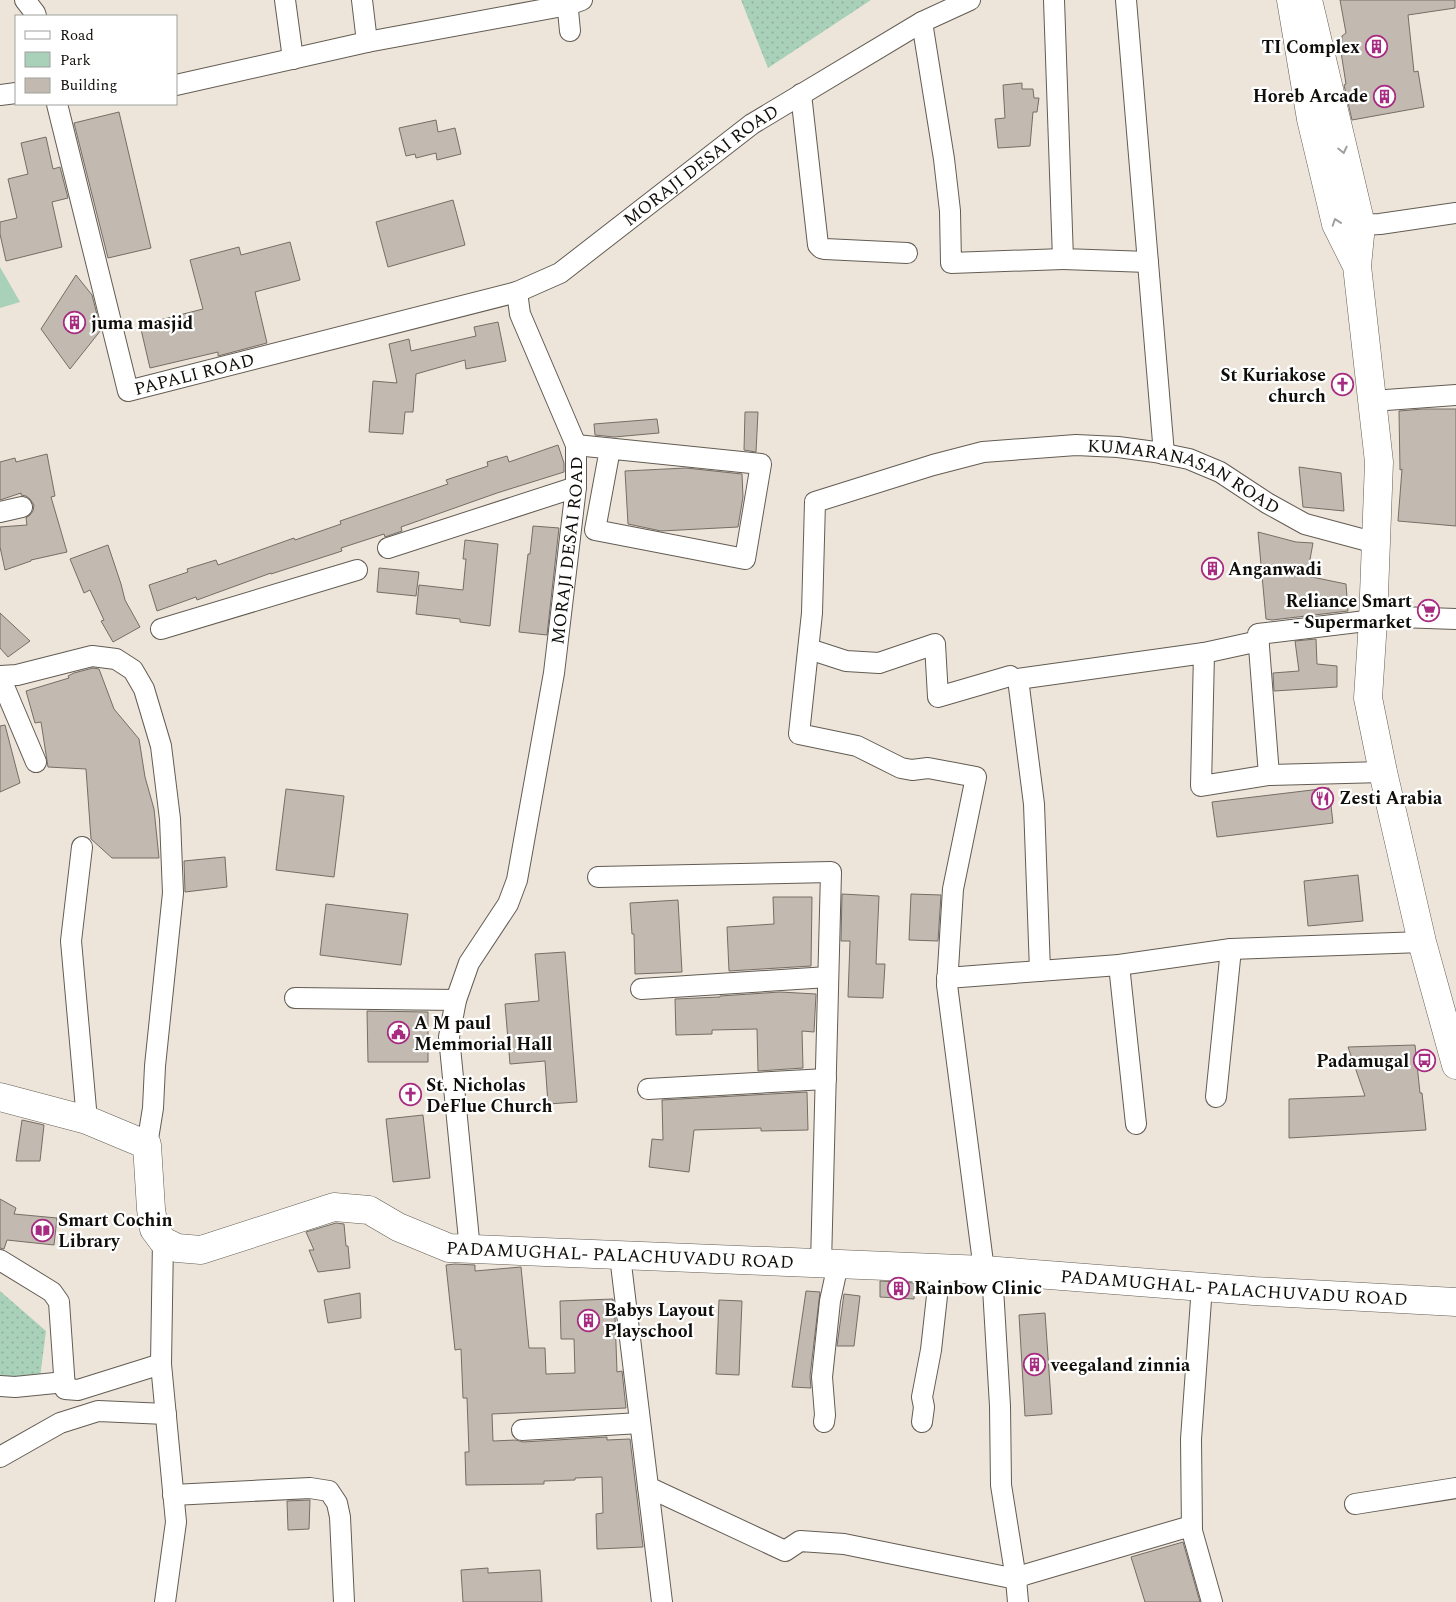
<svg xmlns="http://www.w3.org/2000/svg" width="1456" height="1602" font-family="Spectral,serif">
<defs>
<pattern id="green-dots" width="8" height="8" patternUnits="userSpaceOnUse" patternTransform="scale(1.25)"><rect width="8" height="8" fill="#a9d0b9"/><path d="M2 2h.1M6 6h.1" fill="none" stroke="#90b19e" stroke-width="1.8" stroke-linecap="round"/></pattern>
</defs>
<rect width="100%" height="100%" fill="#ede5da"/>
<path fill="url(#green-dots)" d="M 741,0 L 871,0 L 768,68 Z
M 0,1291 L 46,1331 L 39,1385 L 0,1392 Z"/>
<path fill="#a9d0b9" d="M 0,267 L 20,302 L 0,308 Z"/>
<path fill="#c2bab0" stroke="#756e65" d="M 1340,0 L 1455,0 L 1455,8 L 1408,15 L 1414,72 L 1418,71 L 1424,107 L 1352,120 L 1344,85 L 1346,84 L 1341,52 L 1342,36 L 1346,33 Z
M 1022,83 L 1022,89 L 1033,89 L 1034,98 L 1039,98 L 1037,112 L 1033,112 L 1030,146 L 998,148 L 995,119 L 1005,118 L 1003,85 Z
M 119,112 L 151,248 L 108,258 L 74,123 Z
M 436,120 L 438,132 L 455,128 L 461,154 L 437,160 L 436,153 L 416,158 L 415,154 L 406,156 L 399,128 Z
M 46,137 L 53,169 L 60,167 L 68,198 L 52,202 L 62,247 L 6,261 L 0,234 L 0,222 L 17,218 L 8,179 L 28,174 L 21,143 Z
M 453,200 L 465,245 L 388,267 L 376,222 Z
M 290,242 L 300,280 L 255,292 L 267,343 L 218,356 L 218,352 L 150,368 L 140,325 L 203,309 L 190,260 L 239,247 L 241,255 Z
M 76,275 L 92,295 L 101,330 L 70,369 L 41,329 Z
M 498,322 L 506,361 L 466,369 L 465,360 L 416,374 L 413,412 L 405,412 L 403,434 L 369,432 L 373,381 L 397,383 L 389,344 L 409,339 L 411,351 L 476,336 L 474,327 Z
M 1423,409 L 1456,409 L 1456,526 L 1398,521 L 1402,469 L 1400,470 L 1399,411 Z
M 745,412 L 758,412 L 756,452 L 744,450 Z
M 657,419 L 659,433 L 614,437 L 595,435 L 594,424 Z
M 558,445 L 564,463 L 564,472 L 497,493 L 401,527 L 402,531 L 385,537 L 384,534 L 341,548 L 342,551 L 271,574 L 271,573 L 197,600 L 196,597 L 157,611 L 149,585 L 188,572 L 187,569 L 216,560 L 218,565 L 294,538 L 295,540 L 341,524 L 340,521 L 448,484 L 446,480 L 488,466 L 487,462 L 507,456 L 509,462 Z
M 47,454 L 55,496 L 51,497 L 67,552 L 31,560 L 31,561 L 5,570 L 0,547 L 0,527 L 27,525 L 26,518 L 30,515 L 33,511 L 34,505 L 30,499 L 26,496 L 21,495 L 21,493 L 0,500 L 0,462 L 15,458 L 16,462 Z
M 1299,467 L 1341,473 L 1344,511 L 1303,507 Z
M 686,468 L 742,474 L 743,497 L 738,527 L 661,531 L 628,524 L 625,471 Z
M 533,526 L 559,528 L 547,635 L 519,632 L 528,554 L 530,554 Z
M 1258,532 L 1296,542 L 1313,543 L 1307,576 L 1346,584 L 1348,611 L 1272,620 L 1266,619 Z
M 465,540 L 498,544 L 490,626 L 460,622 L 460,619 L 416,614 L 419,585 L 463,590 L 466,559 L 463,559 Z
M 108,545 L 121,584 L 125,600 L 140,627 L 113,642 L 101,621 L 104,620 L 90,590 L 84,593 L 70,559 Z
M 379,568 L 419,572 L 416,596 L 377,592 Z
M 0,613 L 30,641 L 8,657 L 0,648 Z
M 1316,639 L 1317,664 L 1337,666 L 1337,687 L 1274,691 L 1273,673 L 1299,671 L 1295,641 Z
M 93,668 L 99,669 L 114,709 L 139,739 L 145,777 L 154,809 L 159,858 L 112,858 L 91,839 L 86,769 L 48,767 L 41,722 L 35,723 L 26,691 L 69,678 L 68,676 L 74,673 Z
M 5,725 L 20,783 L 0,792 L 0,726 Z
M 1329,788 L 1333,823 L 1217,837 L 1212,802 Z
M 286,789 L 344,796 L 334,877 L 276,870 Z
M 225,857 L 227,887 L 185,892 L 184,861 Z
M 1358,875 L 1363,921 L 1308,926 L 1304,881 Z
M 842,894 L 879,896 L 876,964 L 885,964 L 883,998 L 848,997 L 850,941 L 841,941 Z
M 911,894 L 941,895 L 938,941 L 909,940 Z
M 773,897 L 812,897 L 811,966 L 729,971 L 727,927 L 774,924 Z
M 678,900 L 682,972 L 635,974 L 634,934 L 632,934 L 630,903 Z
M 326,904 L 408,914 L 401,965 L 320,955 Z
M 565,952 L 577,1102 L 548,1104 L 545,1061 L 510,1064 L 505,1004 L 539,1001 L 535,954 Z
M 780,992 L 816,994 L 814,1032 L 802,1031 L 803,1068 L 758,1071 L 757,1029 L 712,1030 L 712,1034 L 676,1035 L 675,999 L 720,997 L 720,996 Z
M 367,1011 L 428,1012 L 428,1062 L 368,1062 Z
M 1415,1045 L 1420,1093 L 1422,1093 L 1426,1130 L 1289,1138 L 1289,1099 L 1365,1096 L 1348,1047 Z
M 807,1092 L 808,1130 L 761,1131 L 761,1128 L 694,1130 L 689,1172 L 649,1167 L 652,1139 L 663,1140 L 662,1100 Z
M 423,1115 L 430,1178 L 393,1182 L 386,1119 Z
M 22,1120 L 44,1125 L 40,1161 L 16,1161 Z
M 0,1199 L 16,1208 L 14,1214 L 57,1218 L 54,1245 L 7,1240 L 4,1249 L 0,1248 Z
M 336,1223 L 344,1224 L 346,1246 L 348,1246 L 350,1268 L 318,1272 L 309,1250 L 314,1250 L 306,1232 Z
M 455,1264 L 475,1265 L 475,1271 L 521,1267 L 529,1348 L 545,1348 L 546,1374 L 575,1373 L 574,1339 L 561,1339 L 560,1301 L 613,1299 L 615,1316 L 617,1372 L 622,1371 L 626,1408 L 492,1414 L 493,1441 L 516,1440 L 523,1442 L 607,1437 L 607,1440 L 630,1439 L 643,1547 L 597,1549 L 596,1514 L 603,1513 L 602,1477 L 575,1478 L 575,1480 L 544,1481 L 544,1484 L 466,1485 L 465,1452 L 469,1452 L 467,1398 L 463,1398 L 461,1349 L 455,1350 L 446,1265 Z
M 880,1281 L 915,1283 L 914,1299 L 880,1297 Z
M 806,1291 L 820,1292 L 810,1376 L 811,1388 L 792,1387 Z
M 360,1293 L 361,1318 L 328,1323 L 324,1300 Z
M 844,1294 L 860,1296 L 854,1346 L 837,1346 Z
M 719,1300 L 742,1301 L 739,1375 L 716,1374 Z
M 1045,1313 L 1052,1414 L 1025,1416 L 1019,1315 Z
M 310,1500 L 309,1529 L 288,1530 L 287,1501 Z
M 1183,1542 L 1200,1602 L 1145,1602 L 1131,1557 Z
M 488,1568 L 488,1573 L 540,1570 L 542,1602 L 463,1602 L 461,1570 Z"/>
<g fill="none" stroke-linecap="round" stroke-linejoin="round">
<defs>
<g id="street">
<path d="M 25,0 L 35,13 L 36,16"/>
<path d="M 285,0 L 293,59"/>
<path d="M 362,0 L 367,42"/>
<path d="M 567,0 L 570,31"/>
<path d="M 1054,0 L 1063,259 L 1148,262"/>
<path d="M 1126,0 L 1164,454"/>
<path d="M 922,22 L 944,159 L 950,211 L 951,263 L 1063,259"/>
<path d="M 176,85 L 367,42 L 568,5 L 582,0"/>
<path d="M 801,94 L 818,245 L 821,248 L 825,249 L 907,253"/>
<path d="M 0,95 L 16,93"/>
<path id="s1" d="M 57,104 L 128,391 L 517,292"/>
<path d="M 1361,225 L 1380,224 L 1456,213"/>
<path d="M 1372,401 L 1456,395"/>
<path d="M 576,445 L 761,464 L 745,559 L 595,530 L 610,449"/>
<path d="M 0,512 L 22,507"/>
<path d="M 388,548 L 576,487"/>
<path d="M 161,629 L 357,570"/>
<path d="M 809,649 L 846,661 L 879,663 L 935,644 L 938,697 L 1010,676"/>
<path d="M 1204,653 L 1259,641"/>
<path d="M 0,676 L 17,675 L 92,656 L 116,659 L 133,670 L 144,689 L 161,746 L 170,819 L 173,893 L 155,1066 L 153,1108 L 147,1145"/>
<path d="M 0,677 L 36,762"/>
<path d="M 1269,775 L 1258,634 L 1399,617 L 1456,619"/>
<path d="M 82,847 L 71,941 L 87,1120"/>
<path d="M 598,877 L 831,872 L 821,1264"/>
<path d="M 1119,965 L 1136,1124"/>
<path d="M 1040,971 L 1034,804 L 1018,679 L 1204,653 L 1201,786 L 1269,775 L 1383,772"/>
<path d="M 947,978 L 1119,965 L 1231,949 L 1422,942"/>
<path d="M 641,989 L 828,977"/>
<path d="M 295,998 L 456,1000"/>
<path d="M 648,1089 L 826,1079"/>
<path d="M 1216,1097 L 1231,949"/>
<path d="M 163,1241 L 161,1364 L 176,1522 L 165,1602"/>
<path id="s2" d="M 470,1250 L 449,1037 L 456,1000 L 469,963 L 508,904 L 517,880 L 554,673 L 576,487 L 576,445 L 520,314 L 517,292 L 560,273 L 752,124 L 922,22 L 970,0"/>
<path d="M 620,1256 L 662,1602"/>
<path d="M 0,1260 L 52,1292 L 59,1302 L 65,1389 L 78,1390 L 161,1364"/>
<path id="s3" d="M 984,1270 L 947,985 L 953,889 L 976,777 L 928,768 L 912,770 L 901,768 L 857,746 L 799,734 L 812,613 L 815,502 L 933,465 L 983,452 L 1076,445 L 1118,447 L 1155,452 L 1189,459 L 1220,472 L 1267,503 L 1305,524 L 1376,543"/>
<path d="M 0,1386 L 15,1387 L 65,1382"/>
<path d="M 824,1422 L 825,1415 L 822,1377 L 830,1301 L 838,1264"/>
<path d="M 922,1422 L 924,1407 L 922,1397 L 931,1350 L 940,1269"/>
<path d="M 522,1430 L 640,1423"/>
<path d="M 0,1457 L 60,1423 L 98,1411 L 166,1414"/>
<path d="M 648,1487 L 785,1551 L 800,1541 L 844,1544 L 1016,1579 L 1001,1485 L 1000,1406 L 992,1271"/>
<path d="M 173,1495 L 310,1488 L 329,1491 L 337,1503 L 340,1517 L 344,1602"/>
<path d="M 1355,1504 L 1456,1488"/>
<path d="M 1192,1531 L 1191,1439 L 1202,1286"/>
<path d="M 1018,1602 L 1016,1579 L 1024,1575 L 1184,1528 L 1192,1531 L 1212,1602"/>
</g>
<g id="secondary">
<path id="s4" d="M 0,1097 L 87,1120 L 147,1145 L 151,1209 L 154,1229 L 163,1241 L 177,1248 L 201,1250 L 334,1207 L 369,1210 L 398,1227 L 449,1248 L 984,1270 L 1254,1291 L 1456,1302"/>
</g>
<path id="primary" d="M 1291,0 L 1311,119 L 1336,224 L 1357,266
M 1308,0 L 1361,225 L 1357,266 L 1379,462 L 1373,621 L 1368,698 L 1383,772 L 1422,942 L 1456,1065"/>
</defs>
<use href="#street" stroke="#635c53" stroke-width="22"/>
<use href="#secondary" stroke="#635c53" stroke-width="29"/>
<use href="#primary" stroke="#635c53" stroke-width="29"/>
<use href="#street" stroke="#fff" stroke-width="20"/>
<use href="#secondary" stroke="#fff" stroke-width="28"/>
<use href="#primary" stroke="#fff" stroke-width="28"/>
</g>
<defs><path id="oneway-chevron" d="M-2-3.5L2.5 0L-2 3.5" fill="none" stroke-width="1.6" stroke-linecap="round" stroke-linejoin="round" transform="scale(1.25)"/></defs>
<g stroke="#9f9f9d">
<use href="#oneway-chevron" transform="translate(1343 150) rotate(77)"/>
<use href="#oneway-chevron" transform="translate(1336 222) rotate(-109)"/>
</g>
<defs>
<symbol id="building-ring" viewBox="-11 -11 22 22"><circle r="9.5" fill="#fff" stroke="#a72c81" stroke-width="1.5"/><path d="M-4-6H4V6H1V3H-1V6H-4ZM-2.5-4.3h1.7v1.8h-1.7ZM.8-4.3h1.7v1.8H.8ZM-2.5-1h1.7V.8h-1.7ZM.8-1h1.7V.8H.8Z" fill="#a72c81"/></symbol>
<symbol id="church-ring" viewBox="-11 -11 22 22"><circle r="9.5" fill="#fff" stroke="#a72c81" stroke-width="1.5"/><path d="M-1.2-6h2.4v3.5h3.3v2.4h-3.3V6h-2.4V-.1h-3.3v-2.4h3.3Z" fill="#a72c81"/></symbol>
<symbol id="supermarket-ring" viewBox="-11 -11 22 22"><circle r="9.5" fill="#fff" stroke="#a72c81" stroke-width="1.5"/><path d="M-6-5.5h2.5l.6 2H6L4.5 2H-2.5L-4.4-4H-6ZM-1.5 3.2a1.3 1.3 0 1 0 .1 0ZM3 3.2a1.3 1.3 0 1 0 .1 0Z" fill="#a72c81"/></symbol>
<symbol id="restaurant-ring" viewBox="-11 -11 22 22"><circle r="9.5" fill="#fff" stroke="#a72c81" stroke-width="1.5"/><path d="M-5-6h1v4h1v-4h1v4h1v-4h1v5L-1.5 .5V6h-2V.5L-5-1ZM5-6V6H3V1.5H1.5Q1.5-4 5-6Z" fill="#a72c81"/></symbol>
<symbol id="civic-ring" viewBox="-11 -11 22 22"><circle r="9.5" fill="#fff" stroke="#a72c81" stroke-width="1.5"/><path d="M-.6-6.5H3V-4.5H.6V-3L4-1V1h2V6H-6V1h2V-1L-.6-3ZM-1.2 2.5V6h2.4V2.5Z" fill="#a72c81"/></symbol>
<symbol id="bus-ring" viewBox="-11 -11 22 22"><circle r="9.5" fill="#fff" stroke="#a72c81" stroke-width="1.5"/><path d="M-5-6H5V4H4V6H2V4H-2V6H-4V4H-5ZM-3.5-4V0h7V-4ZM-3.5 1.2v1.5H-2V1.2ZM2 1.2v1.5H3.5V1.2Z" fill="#a72c81"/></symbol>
<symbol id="library-ring" viewBox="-11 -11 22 22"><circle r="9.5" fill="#fff" stroke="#a72c81" stroke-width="1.5"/><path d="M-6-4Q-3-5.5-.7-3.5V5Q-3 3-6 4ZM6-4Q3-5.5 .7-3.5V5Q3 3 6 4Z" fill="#a72c81"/></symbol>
</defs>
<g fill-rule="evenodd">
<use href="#building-ring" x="1364" y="34" width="25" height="25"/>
<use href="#building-ring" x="1372" y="84" width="25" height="25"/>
<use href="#building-ring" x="62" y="310" width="25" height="25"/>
<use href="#church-ring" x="1330" y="372" width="25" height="25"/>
<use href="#building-ring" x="1200" y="556" width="25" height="25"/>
<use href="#supermarket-ring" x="1416" y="598" width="25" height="25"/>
<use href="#restaurant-ring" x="1310" y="786" width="25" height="25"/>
<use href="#civic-ring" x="386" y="1020" width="25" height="25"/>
<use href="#bus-ring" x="1412" y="1048" width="25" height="25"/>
<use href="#church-ring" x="398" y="1082" width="25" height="25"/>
<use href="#library-ring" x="30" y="1218" width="25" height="25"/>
<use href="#building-ring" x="886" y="1276" width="25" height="25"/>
<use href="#building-ring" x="576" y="1308" width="25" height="25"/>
<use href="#building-ring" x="1022" y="1352" width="25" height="25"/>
</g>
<g text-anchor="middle" stroke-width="4.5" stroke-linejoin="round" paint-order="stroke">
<g font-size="18" font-weight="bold" fill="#100e0a" stroke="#fff" text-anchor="start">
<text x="1360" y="53" text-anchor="end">TI Complex</text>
<text x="1368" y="102" text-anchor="end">Horeb Arcade</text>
<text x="91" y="329">juma masjid</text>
<text x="1326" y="381" text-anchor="end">St Kuriakose<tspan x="1326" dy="21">church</tspan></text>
<text x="1228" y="575">Anganwadi</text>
<text x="1412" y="607" text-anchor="end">Reliance Smart<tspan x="1412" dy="21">- Supermarket</tspan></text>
<text x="1339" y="804">Zesti Arabia</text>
<text x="414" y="1029">A M paul<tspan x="414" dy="21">Memmorial Hall</tspan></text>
<text x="1409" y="1067" text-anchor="end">Padamugal</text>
<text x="426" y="1091">St. Nicholas<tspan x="426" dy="21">DeFlue Church</tspan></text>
<text x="58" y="1226">Smart Cochin<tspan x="58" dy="21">Library</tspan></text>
<text x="914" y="1294">Rainbow Clinic</text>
<text x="604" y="1316">Babys Layout<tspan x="604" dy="21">Playschool</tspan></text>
<text x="1051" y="1371">veegaland zinnia</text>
</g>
<g font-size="18" fill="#100e0a" stroke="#fff">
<text dy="6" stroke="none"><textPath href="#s2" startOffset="1216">MORAJI DESAI ROAD</textPath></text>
<text dy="6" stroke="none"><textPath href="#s1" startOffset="364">PAPALI ROAD</textPath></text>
<text dy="6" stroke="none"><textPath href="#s3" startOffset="1298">KUMARANASAN ROAD</textPath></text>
<text dy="6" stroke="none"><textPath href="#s2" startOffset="721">MORAJI DESAI ROAD</textPath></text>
<text dy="6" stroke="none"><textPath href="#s4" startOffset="729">PADAMUGHAL- PALACHUVADU ROAD</textPath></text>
<text dy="6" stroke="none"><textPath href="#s4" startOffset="1344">PADAMUGHAL- PALACHUVADU ROAD</textPath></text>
</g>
</g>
<rect x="15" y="15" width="162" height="90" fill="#ffffff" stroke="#9f9f9d"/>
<rect x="25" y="31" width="25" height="8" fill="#ffffff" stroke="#9f9f9d"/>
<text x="60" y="40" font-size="15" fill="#100e0a">Road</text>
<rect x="25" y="52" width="25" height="15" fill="#a9d0b9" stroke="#9f9f9d"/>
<text x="60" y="65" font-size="15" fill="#100e0a">Park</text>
<rect x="25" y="78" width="25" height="15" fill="#c2bab0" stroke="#9f9f9d"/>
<text x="60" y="90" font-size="15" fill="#100e0a">Building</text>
</svg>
